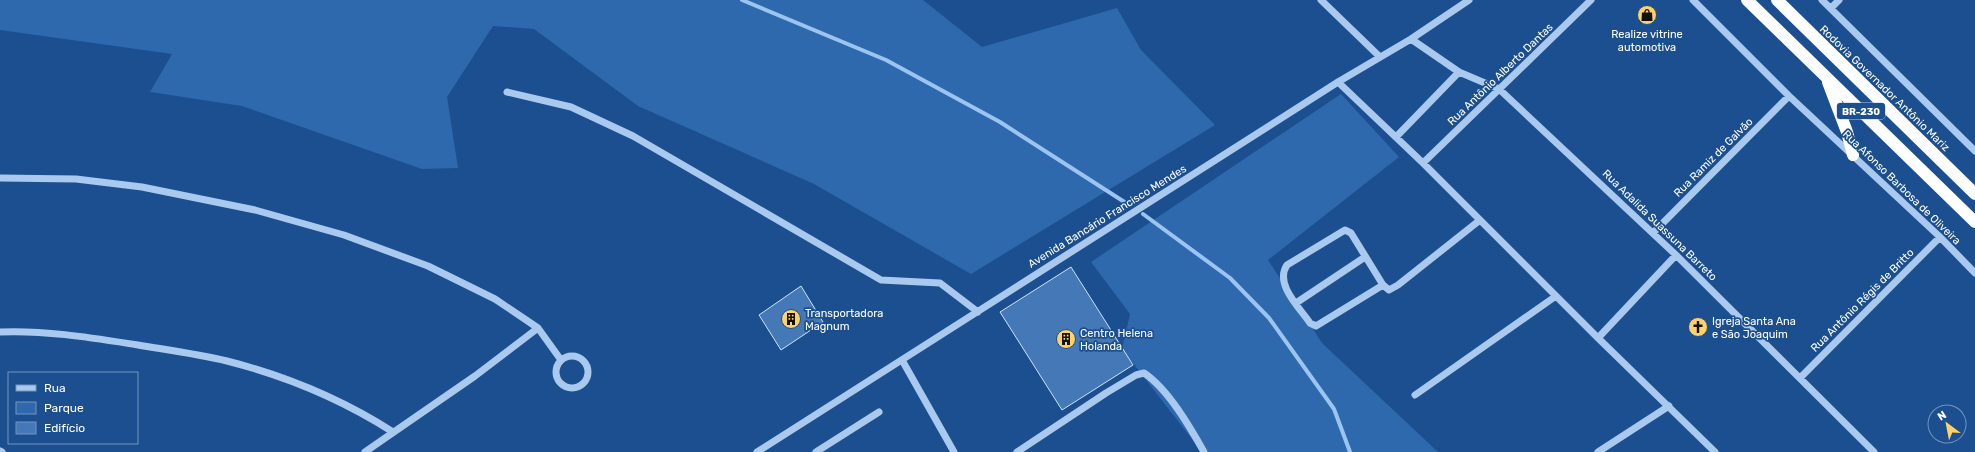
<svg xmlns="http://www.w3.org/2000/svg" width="1975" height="452" font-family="Rubik,sans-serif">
<rect width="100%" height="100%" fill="#1b4f8f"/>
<path fill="#2e69ad" d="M 0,0 L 923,0 L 982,47 L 1117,8 L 1141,50 L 1215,125 L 971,274 L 814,184 L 638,106 L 534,29 L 493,26 L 447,97 L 458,168 L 422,169 L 242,106 L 150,92 L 172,54 L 0,30 Z
M 1341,94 L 1399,157 L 1268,260 L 1322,343 L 1438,452 L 1202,452 L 1122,349 L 1130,314 L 1091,262 Z"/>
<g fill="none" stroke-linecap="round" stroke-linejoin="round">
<path stroke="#9cc4f0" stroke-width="4" d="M 742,0 L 886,60 L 1000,122 L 1126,203
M 1143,214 L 1230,278 L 1269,318 L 1334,409 L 1350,452"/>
</g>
<path fill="#4478b7" stroke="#cfe3fa" d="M 1071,267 L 1133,365 L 1062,410 L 1000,312 Z
M 801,286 L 823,322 L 781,350 L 759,315 Z"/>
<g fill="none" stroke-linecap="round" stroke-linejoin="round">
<path stroke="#a9c9ee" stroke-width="7" d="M 1321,0 L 1380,57
M 1693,0 L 1789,96 L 1940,237 L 1975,273
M 1822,0 L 1975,151
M 1831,8 L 1839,0
M 1411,39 L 1459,72 L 1499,89 L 1676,255 L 1874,452
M 1338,82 L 1423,163 L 1598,338 L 1715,452
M 507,92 L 571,107 L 633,136 L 881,280 L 940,283 L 978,312
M 1396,137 L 1459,72
M 1423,163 L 1591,0
M 0,178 L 76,179 L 142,187 L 255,210 L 344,235 L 428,266 L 495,299 L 538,328 L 561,360
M 1653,233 L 1789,96
M 1383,285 L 1316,326 L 1310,323 C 1300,308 1274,284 1287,265 L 1345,230 L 1351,233 L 1383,285 L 1389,290 L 1398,285 L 1480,220
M 1296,303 L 1365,257
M 0,332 C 46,330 93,338 138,345 C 168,350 198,354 227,361 C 286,376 343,400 393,432
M 1598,338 L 1676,255
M556 372a16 16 0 1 1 32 0a16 16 0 1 1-32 0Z
M 902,360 L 954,452
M 1800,378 L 1940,237
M 1415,395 L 1556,296
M 0,451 L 2,452
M 365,452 L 475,376 L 538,328
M 757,452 L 1338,82 L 1411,39 L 1469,0
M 816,452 L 879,412
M 1017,452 L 1106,393 L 1136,375 L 1144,373 C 1168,389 1190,427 1204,452
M 1598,452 L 1669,406"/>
<path stroke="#fff" stroke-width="12" d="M 1747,0 L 1975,222
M 1777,0 L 1975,194
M 1828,82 L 1847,132 L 1853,155"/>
</g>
<defs>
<symbol id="shop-disc" viewBox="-11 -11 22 22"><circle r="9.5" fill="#ffd166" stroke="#1b4f8f"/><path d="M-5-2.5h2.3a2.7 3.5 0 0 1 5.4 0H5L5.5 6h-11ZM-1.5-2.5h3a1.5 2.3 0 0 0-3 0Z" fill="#111"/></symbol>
<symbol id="building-disc" viewBox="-11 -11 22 22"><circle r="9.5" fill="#ffd166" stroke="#1b4f8f"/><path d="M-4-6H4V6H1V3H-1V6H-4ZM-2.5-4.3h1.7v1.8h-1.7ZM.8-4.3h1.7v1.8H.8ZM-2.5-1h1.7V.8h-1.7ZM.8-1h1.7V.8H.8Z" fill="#111"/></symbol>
<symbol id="church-disc" viewBox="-11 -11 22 22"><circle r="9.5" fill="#ffd166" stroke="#1b4f8f"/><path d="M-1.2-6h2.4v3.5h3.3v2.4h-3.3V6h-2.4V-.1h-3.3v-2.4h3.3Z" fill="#111"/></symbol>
</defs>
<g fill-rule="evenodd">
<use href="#shop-disc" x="1636" y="4" width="22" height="22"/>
<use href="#building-disc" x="780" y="308" width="22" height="22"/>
<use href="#church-disc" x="1687" y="316" width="22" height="22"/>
<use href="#building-disc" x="1055" y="328" width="22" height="22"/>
</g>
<g text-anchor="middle" stroke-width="3.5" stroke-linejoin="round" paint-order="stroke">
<rect fill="#1b4f8f" stroke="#bbcadd" stroke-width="1" x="1837" y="103" width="48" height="16" rx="3"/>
<g font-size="10" font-weight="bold" fill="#fff">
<text x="1861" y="115">BR-230</text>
</g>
<g font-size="11" fill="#fff" stroke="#1b4f8f" text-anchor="start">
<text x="1647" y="38" text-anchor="middle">Realize vitrine<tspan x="1647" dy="13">automotiva</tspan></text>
<text x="805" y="317">Transportadora<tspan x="805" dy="13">Magnum</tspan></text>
<text x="1712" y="325">Igreja Santa Ana<tspan x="1712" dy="13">e São Joaquim</tspan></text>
<text x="1080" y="337">Centro Helena<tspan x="1080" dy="13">Holanda</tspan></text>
</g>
<g font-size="11" fill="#fff" stroke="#1b4f8f">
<text transform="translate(1500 74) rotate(-44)" y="4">Rua Antônio Alberto Dantas</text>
<text transform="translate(1885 88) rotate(44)" y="4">Rodovia Governador Antônio Mariz</text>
<text transform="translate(1713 157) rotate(-45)" y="4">Rua Ramiz de Galvão</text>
<text transform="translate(1902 187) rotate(44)" y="4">Rua Afonso Barbosa de Oliveira</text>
<text transform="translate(1107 216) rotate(-32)" y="4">Avenida Bancário Francisco Mendes</text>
<text transform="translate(1660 225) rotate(44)" y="4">Rua Adalida Suassuna Barreto</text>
<text transform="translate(1862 300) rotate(-45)" y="4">Rua Antônio Régis de Britto</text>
</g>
</g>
<rect x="8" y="372" width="130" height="72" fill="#1b4f8f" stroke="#7695bc"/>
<rect x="16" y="385" width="20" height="6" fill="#a9c9ee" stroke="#7695bc"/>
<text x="44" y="392" font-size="12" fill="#ffffff">Rua</text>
<rect x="16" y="402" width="20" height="12" fill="#2e69ad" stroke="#7695bc"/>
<text x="44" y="412" font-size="12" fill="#ffffff">Parque</text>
<rect x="16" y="422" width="20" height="12" fill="#4478b7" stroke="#7695bc"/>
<text x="44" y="432" font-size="12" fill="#ffffff">Edifício</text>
<g transform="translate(1947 424) rotate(328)"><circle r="19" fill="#1b4f8f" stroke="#7695bc"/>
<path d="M0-3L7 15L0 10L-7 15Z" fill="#ffd166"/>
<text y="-6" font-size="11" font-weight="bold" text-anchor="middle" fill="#ffffff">N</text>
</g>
</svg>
